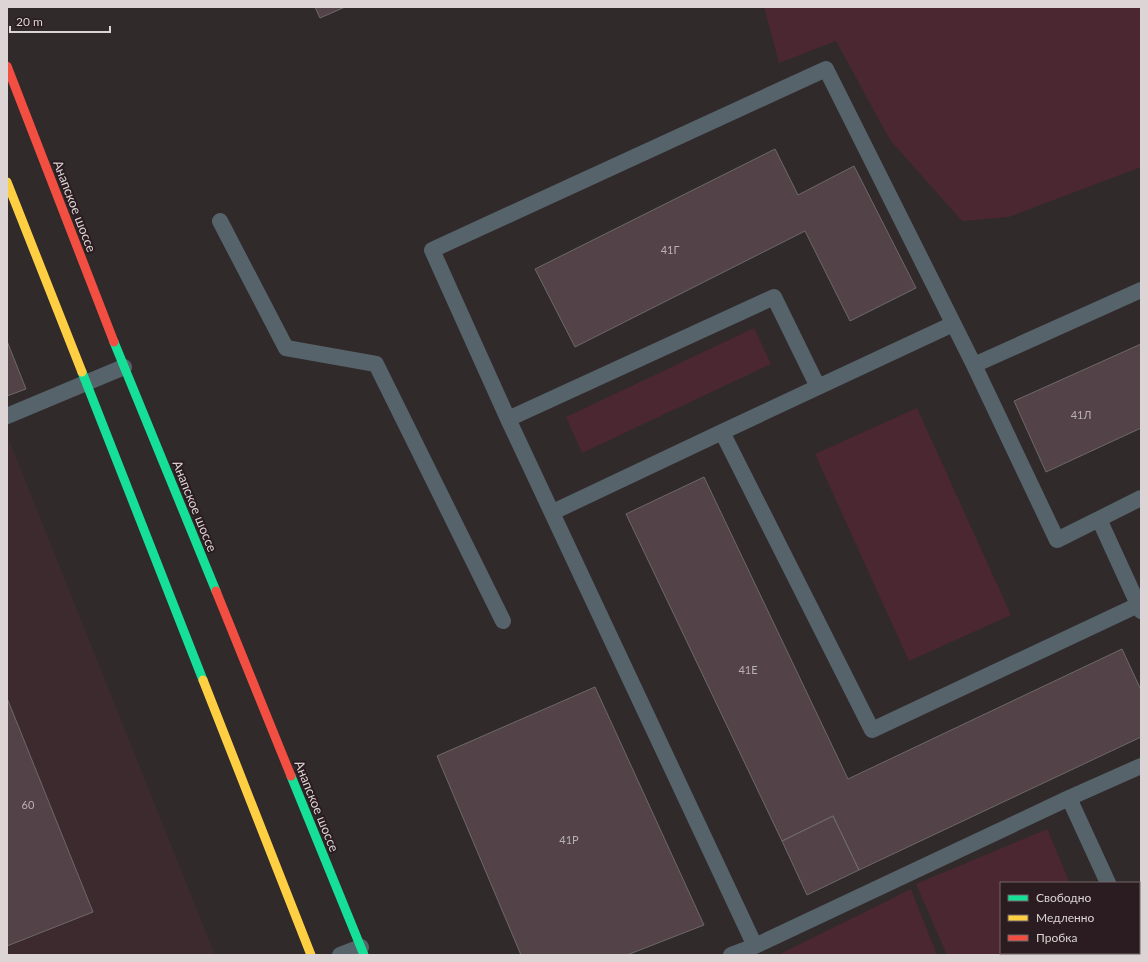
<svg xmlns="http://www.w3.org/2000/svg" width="1148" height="962" font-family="Lato,sans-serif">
<rect width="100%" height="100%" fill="#302a2b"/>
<path fill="#3d2a2e" d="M 7,435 L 215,955 L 7,955 Z"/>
<path fill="#4b2731" d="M 764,7 L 1141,7 L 1141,167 L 1009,217 L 962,221 L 890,140 L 836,41 L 779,63 Z
M 754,328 L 771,364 L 582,453 L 566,417 Z
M 917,408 L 1011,615 L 909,661 L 815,454 Z
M 1047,829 L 1070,883 L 1001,883 L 1001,953 L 1100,953 L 1101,955 L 947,955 L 916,884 Z
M 911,889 L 937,955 L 778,955 Z"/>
<path fill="#534348" stroke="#6e6869" d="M 315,7 L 345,7 L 320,18 Z
M 775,149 L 798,195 L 854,166 L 916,288 L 850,321 L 805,231 L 575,347 L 535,269 Z
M 7,341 L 26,389 L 7,396 Z
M 1141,344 L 1141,428 L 1046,472 L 1014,401 Z
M 704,477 L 848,779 L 1122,649 L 1141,690 L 1141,737 L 859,870 L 833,816 L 782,841 L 626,514 Z
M 595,687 L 704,925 L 627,955 L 521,955 L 437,756 Z
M 7,698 L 93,912 L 7,946 Z
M 833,816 L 859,870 L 807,895 L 782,841 Z"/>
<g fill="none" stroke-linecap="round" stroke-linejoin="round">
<path stroke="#57636a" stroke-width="16" d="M 220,221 L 286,348 L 376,364 L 503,621
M 974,365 L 1141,290
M 7,416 L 124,367
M 508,419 L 432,250 L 826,69 L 974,365 L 1057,540 L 1141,498
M 722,432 L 818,387
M 553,512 L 722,432 L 872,730 L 1138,605
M 1099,519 L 1141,611
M 1108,883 L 1069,798 L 1141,766
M 755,946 L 1069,798
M 1139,949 L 1141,954
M 340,955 L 361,947
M 731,955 L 755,946 L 508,419 L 774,297 L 818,387 L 953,324"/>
<path stroke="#16e098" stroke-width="9" d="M 114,342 L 216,591
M 82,372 L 203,680
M 291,776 L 364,955"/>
<path stroke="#ffcf43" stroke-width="9" d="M 7,182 L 82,372
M 203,680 L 311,955"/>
<path stroke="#f24e42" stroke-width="9" d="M 7,66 L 114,342
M 216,591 L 291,776"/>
</g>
<g text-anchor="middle" stroke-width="4" stroke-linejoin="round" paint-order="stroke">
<g font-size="11" fill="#bab0b2">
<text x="670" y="254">41Г</text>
<text x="1081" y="419">41Л</text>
<text x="748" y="674">41Е</text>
<text x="28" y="809">60</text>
<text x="569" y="844">41Р</text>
</g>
<g font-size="13" fill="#ddd4d6" stroke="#2a1c20">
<text transform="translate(75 206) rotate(69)" y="5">Анапское шоссе</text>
<text transform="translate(195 506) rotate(68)" y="5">Анапское шоссе</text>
<text transform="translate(317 806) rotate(68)" y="5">Анапское шоссе</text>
</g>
</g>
<rect width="1148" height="962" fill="none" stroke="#ddd4d6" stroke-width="16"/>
<rect x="1000" y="882" width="140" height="72" fill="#2a1c20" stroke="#726669"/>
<rect x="1008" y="895" width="20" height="6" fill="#16e098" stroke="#726669"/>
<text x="1036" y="902" font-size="12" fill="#ddd4d6">Свободно</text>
<rect x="1008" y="915" width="20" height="6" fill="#ffcf43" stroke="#726669"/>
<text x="1036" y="922" font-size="12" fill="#ddd4d6">Медленно</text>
<rect x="1008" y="935" width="20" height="6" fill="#f24e42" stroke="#726669"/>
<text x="1036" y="942" font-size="12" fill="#ddd4d6">Пробка</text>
<path d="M10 26v6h100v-6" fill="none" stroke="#ddd4d6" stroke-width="2"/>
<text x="16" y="26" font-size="12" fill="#ddd4d6" stroke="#2a1c20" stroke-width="3" paint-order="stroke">20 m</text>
</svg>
